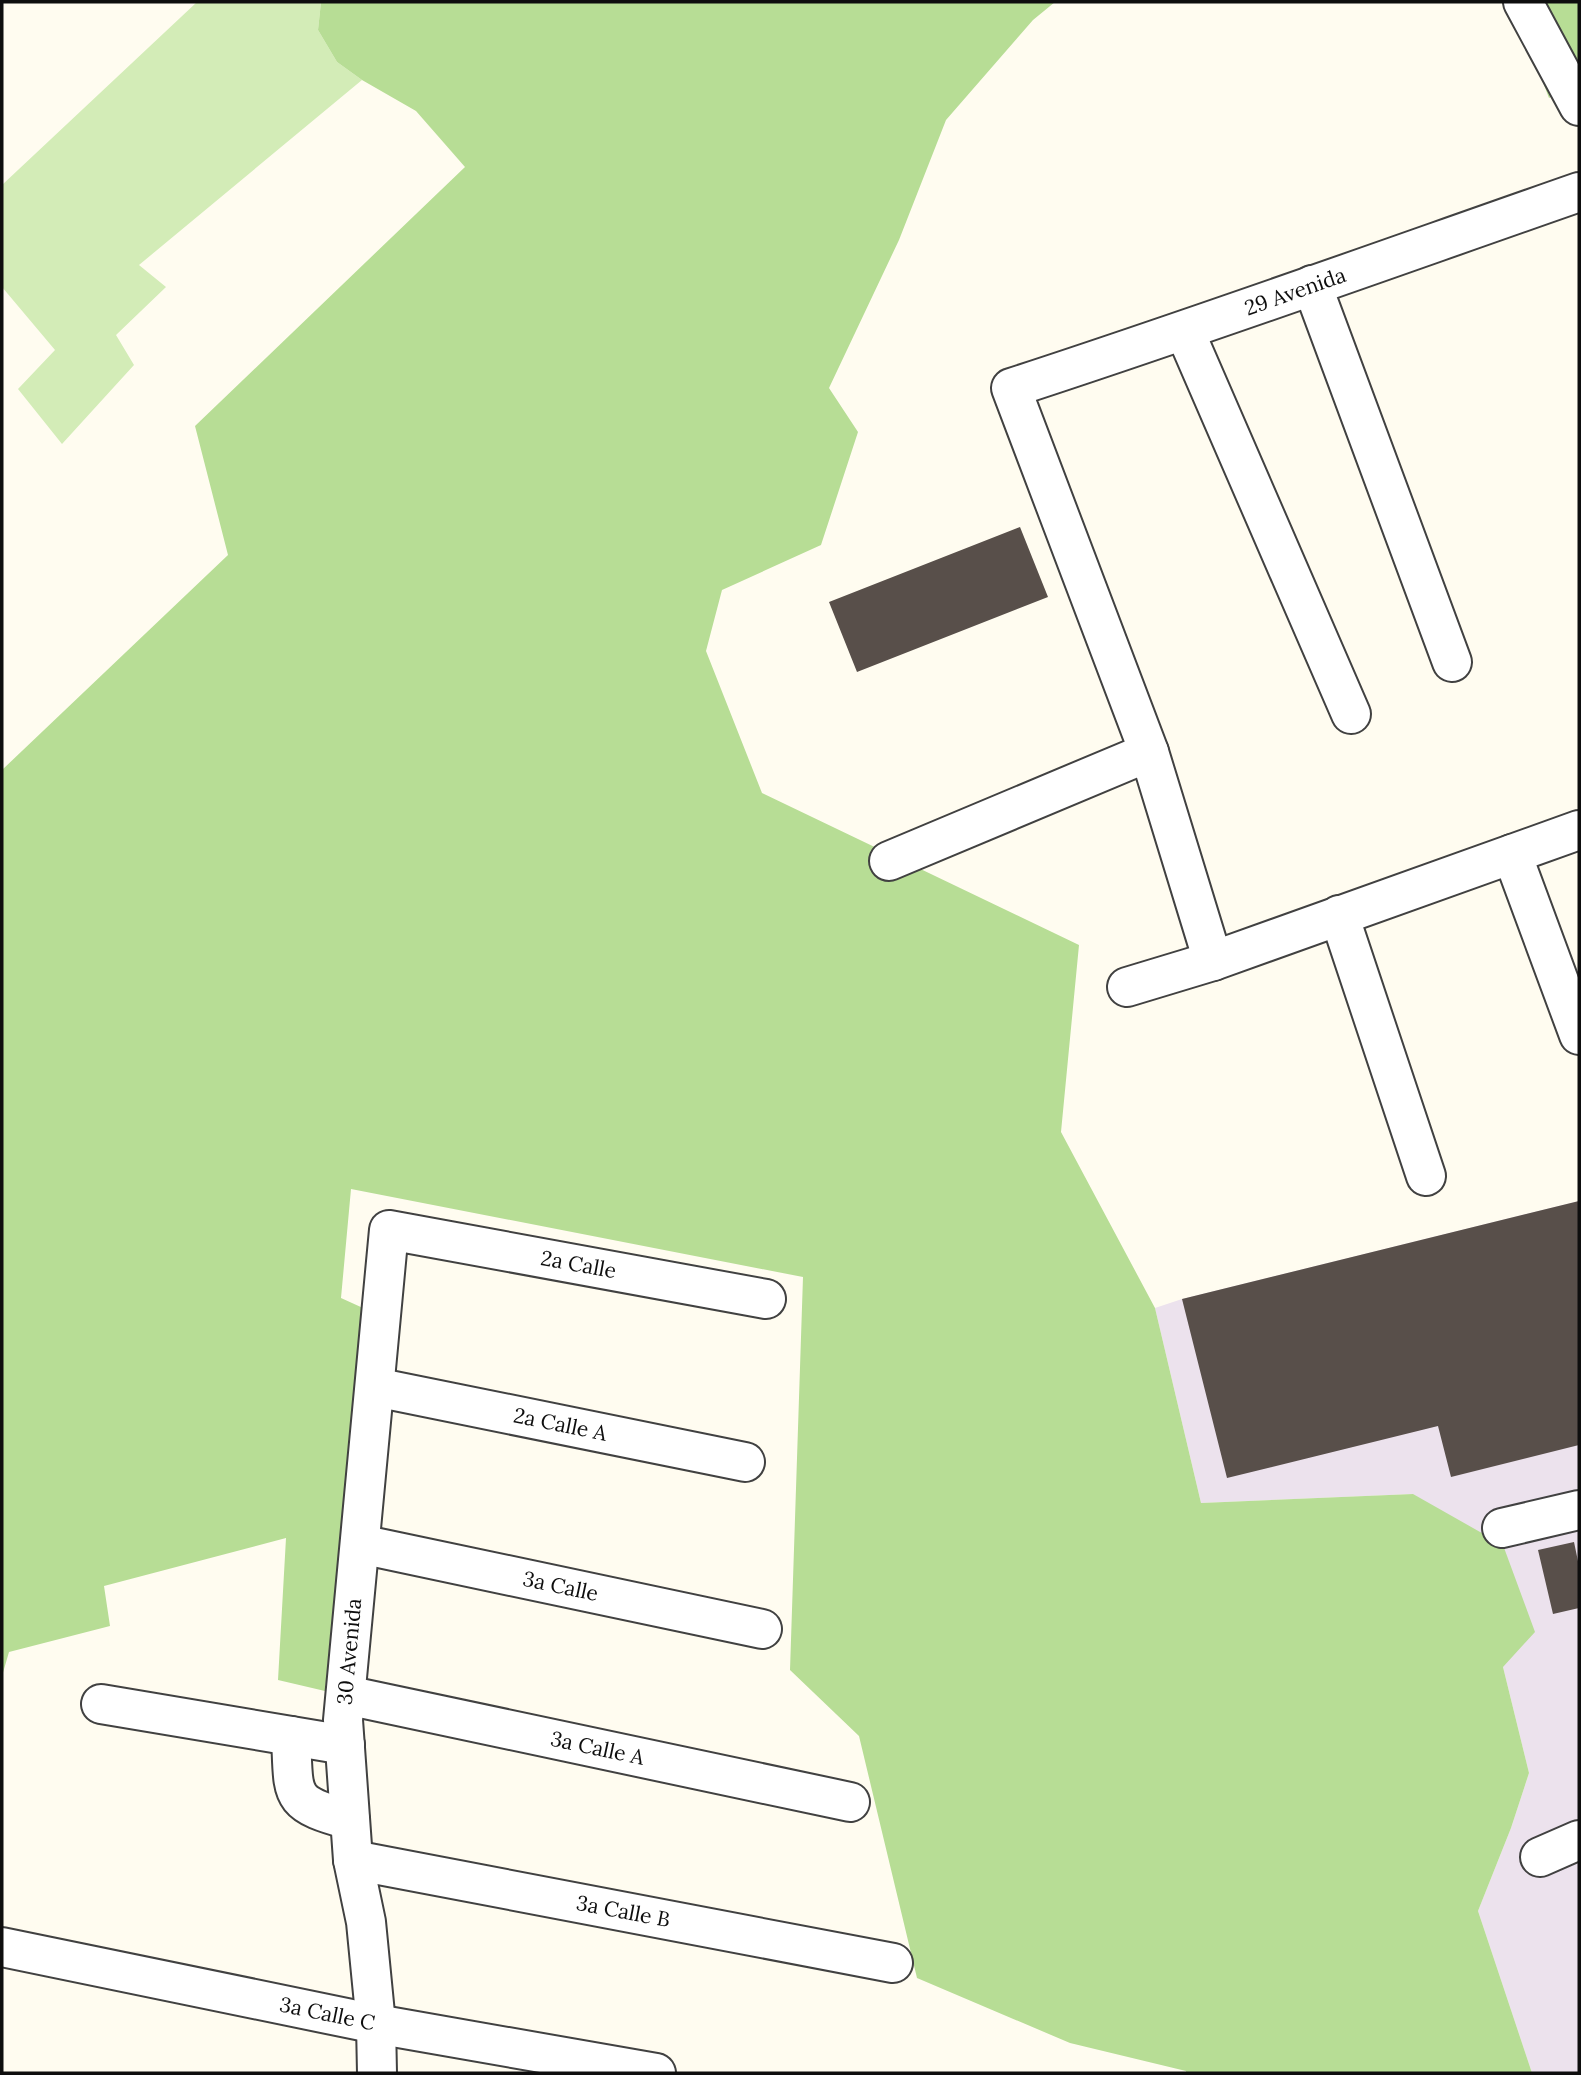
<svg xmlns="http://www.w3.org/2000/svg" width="1581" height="2075" font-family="Lora,serif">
<rect width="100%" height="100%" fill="#fffcf0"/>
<path fill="#ece2ed" d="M 1579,1201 L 1579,2073 L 1532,2073 L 1478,1911 L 1511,1828 L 1529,1773 L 1503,1667 L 1413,1494 L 1201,1503 L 1155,1308 L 1182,1299 Z"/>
<path fill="#d3ecb7" d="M 197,2 L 321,2 L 318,30 L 337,62 L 362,80 L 139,265 L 166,287 L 116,335 L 134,365 L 62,444 L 18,389 L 55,350 L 2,287 L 2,185 Z"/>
<path fill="#b7dd95" d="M 321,2 L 1055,2 L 1033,20 L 946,120 L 899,240 L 829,388 L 858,432 L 821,545 L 722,590 L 706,651 L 762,793 L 1079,945 L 1061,1132 L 1155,1308 L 1201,1503 L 1413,1494 L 1503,1545 L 1535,1632 L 1503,1667 L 1529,1773 L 1511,1828 L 1478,1911 L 1532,2073 L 1186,2073 L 1186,2071 L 1070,2043 L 917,1978 L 859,1736 L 790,1670 L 803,1277 L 351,1189 L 341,1298 L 363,1308 L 325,1691 L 278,1680 L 286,1538 L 104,1586 L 110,1626 L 9,1652 L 2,1676 L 2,770 L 228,555 L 195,426 L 465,167 L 416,111 L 362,80 L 337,62 L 318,30 Z
M 1525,2 L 1579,2 L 1579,82 L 1549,98 L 1536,64 Z"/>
<path fill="#584f4a" d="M 1020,527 L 1048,597 L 857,672 L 829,602 Z
M 1579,1201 L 1579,1445 L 1451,1477 L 1438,1426 L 1227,1478 L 1182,1299 Z
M 1574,1542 L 1579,1566 L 1579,1608 L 1553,1614 L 1538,1550 Z"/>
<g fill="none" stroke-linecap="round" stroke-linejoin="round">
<defs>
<g id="minor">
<path d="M 1523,2 L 1579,106"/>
<path d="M 1312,285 L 1452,662"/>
<path d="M 1185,332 L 1351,714"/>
<path d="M 1512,854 L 1579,1035"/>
<path d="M 889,861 L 1149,752"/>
<path d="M 1339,915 L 1426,1176"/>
<path id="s1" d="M 1213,961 L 1149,752 L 1011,388 C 1202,326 1390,258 1579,192"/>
<path d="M 1127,987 L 1213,961 L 1579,830"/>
<path id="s2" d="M 375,1387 L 745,1462"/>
<path d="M 1502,1528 L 1579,1510"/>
<path id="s3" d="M 360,1544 L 762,1629"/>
<path id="s4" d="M 346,1695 L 850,1802"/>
<path d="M 101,1704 L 345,1745"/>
<path d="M 291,1736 C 294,1797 287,1803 350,1820"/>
<path d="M 1540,1857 L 1579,1840"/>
<path id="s5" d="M 353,1860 L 893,1963"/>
<path id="s6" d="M 2,1947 L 376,2024 L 656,2073"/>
<path id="s7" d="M 377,2073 L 376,2024 L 366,1922 L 353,1860 L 343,1720 L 389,1230 L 766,1299"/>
</g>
</defs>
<use href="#minor" stroke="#414141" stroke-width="42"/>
<use href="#minor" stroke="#fff" stroke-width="38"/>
</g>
<g text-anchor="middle" stroke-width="7" stroke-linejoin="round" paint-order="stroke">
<g font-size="21" fill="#0e0e0e" stroke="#fff">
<text dy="7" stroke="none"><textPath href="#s1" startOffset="908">29 Avenida</textPath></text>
<text dy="7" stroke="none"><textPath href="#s7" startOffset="1040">2a Calle</textPath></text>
<text dy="7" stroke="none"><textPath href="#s2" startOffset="189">2a Calle A</textPath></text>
<text dy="7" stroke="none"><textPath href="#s3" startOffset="205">3a Calle</textPath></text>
<text dy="7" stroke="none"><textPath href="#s7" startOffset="424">30 Avenida</textPath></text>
<text dy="7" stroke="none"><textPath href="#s4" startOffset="257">3a Calle A</textPath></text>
<text dy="7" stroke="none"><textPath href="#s5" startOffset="275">3a Calle B</textPath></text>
<text dy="7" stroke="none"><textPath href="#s6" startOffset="332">3a Calle C</textPath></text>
</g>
</g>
<rect width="1581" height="2075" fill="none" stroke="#0e0e0e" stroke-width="7"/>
</svg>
